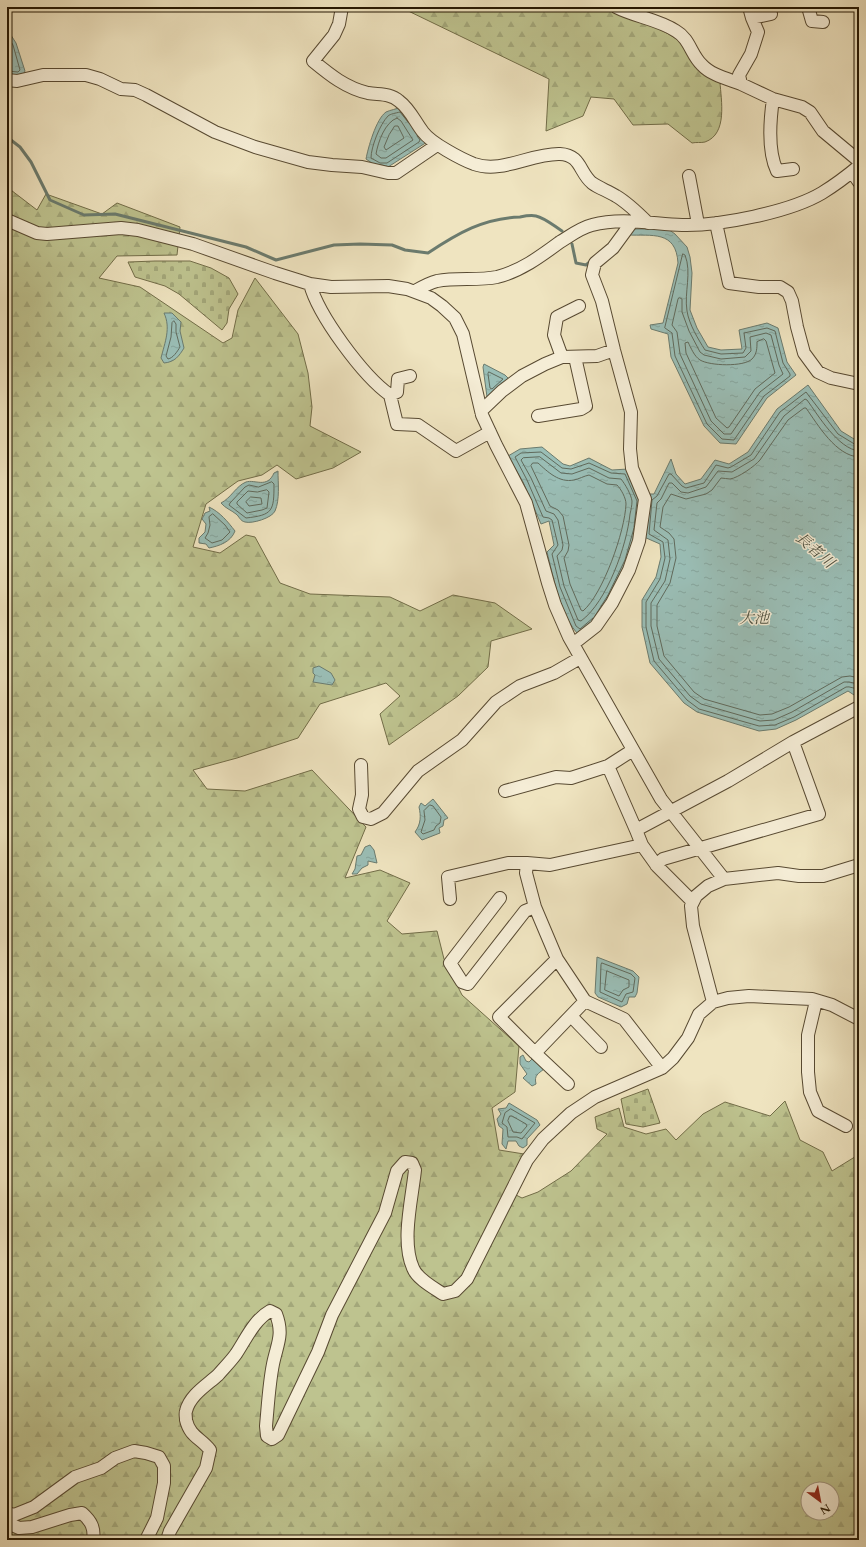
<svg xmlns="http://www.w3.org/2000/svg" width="866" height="1547" font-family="Cardo,'Noto Serif JP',serif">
<defs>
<pattern id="forest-firs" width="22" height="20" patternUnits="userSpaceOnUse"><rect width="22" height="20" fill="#bec38f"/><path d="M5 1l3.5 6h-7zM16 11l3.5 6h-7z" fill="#a3a77a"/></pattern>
<pattern id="cemetery-stones" width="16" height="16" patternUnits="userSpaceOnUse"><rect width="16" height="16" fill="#bec38f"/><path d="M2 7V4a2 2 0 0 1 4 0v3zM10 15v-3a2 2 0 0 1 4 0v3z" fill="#a3a77a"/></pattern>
<pattern id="water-ripples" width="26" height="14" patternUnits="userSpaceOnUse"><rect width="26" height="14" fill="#9abeb6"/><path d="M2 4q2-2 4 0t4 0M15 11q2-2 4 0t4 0" fill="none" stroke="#85a39b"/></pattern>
</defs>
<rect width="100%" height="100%" fill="#efe4c0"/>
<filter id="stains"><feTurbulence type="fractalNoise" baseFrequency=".005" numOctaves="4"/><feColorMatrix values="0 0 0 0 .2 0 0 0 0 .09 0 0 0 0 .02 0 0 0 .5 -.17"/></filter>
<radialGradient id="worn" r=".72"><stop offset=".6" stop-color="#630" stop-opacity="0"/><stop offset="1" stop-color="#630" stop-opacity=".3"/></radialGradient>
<path fill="url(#forest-firs)" stroke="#726d48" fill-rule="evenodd" d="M 400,7 L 609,7 L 614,13 L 655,26 L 680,41 L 720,82 C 721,100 728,134 705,142 C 701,143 696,142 692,143 L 668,124 L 633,125 L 614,99 L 591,97 L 583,116 L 546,131 L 549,79 Z
M 7,187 L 37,210 L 46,194 L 102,214 L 117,203 L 180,227 L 177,255 L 117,256 L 99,278 L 140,287 L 223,343 L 232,338 L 238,310 L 255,278 L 298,334 L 308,373 L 312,407 L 310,426 L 361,452 L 333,468 L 296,479 L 277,465 L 262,475 L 238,481 L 206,504 L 193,547 L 220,553 L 246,535 L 255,537 L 280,583 L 310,594 L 390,597 L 420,611 L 453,595 L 495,603 L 532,629 L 491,641 L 488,667 L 458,696 L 389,745 L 380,714 L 400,696 L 386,683 L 320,704 L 298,738 L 237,758 L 193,770 L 207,789 L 245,791 L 312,770 L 366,827 L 345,878 L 380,870 L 410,883 L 387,921 L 402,934 L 437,931 L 444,959 L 462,995 L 519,1046 L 515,1092 L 492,1108 L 499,1150 L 524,1154 L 506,1190 L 522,1198 L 538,1192 L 571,1171 L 607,1134 L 597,1129 L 595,1117 L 619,1108 L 624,1127 L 646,1134 L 666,1129 L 676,1140 L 703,1114 L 725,1102 L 770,1116 L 785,1101 L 800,1140 L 823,1152 L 832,1171 L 858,1155 L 859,1157 L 859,1540 L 7,1540 ZM 808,1489 L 832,1489 L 832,1513 L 808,1513 Z"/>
<path fill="url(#cemetery-stones)" stroke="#726d48" d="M 155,261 L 190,261 L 211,268 L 229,278 L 238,294 L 229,309 L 227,323 L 222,330 L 179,294 L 165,286 L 135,277 L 128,262 Z
M 648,1089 L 660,1123 L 643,1127 L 626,1124 L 621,1099 Z"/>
<path fill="url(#water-ripples)" stroke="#6b7b6e" d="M 7,29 L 16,43 L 25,71 L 23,75 L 7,75 Z
M 401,107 L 427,142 L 388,167 L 379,168 L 366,159 C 368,148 376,119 386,112 C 390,110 397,109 401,107 Z
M 631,229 L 668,229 L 675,234 L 687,247 L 690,257 L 692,273 L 690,310 L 697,328 L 708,347 L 721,350 L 742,349 L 739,330 L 767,323 L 778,328 L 787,362 L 796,375 L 767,398 L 736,444 L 720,443 L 704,426 L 671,357 L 668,334 L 651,329 L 650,325 L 663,323 L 678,263 C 676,230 652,236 627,235 Z
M 164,313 L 172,313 L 181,322 L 180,331 L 184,348 C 179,356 175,362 164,363 L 161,358 C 165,342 171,328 164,313 Z
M 484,364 L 505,375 L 510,380 L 490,397 L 487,397 L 483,367 Z
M 808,385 L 841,431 L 859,442 L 859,693 L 854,695 L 848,691 L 796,720 L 776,729 L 759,731 L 697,712 L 684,703 L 650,663 L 642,627 L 642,600 L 656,577 L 661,557 L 660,544 L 644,537 L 649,494 L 654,494 L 671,459 L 676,474 L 685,484 L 701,479 L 715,460 L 729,464 L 748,452 L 777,409 Z
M 542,447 L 563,464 L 570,466 L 589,458 L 612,470 L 628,469 L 641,500 L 638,529 L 629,561 L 597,620 L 579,635 C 561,618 553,576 547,552 L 554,545 L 549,521 L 541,524 L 523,482 L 508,456 L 520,449 Z
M 278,471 C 278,483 280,500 275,511 C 272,518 252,524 245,522 C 240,521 239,516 236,514 C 231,510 225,508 221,503 C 231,498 236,486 246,482 C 255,479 267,489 274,473 Z
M 209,507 C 220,512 228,522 235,531 C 231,542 219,546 209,548 L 206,544 L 199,543 L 199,538 L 205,532 L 206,524 L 202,519 L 205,513 L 210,511 Z
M 319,666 L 331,673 L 335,680 L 332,685 L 313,682 L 315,675 L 313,673 L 313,668 Z
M 433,799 L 448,818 L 444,820 L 443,826 L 439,828 L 440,833 L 422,840 L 415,832 C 421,824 421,816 419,807 L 421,803 L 425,806 Z
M 370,845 L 374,850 L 377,863 L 368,861 L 368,865 L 362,868 L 357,874 L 352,874 L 355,869 L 357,856 L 361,855 L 365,847 Z
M 597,957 L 633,971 L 639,977 L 637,993 L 635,997 L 629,997 L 627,1004 L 621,1007 L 598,997 L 595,993 Z
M 523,1055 L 526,1061 L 529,1062 L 532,1059 L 538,1062 L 544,1069 C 538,1074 534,1075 536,1084 L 532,1086 L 523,1078 L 527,1074 L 520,1064 L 520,1057 Z
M 509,1103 L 537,1120 L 540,1125 L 527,1139 L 527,1145 L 523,1148 L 519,1146 L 516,1141 L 508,1141 L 506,1149 L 502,1144 L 503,1129 L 499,1126 L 497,1119 L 501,1114 L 498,1109 L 506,1108 Z"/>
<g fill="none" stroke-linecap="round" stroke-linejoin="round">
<path stroke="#606a5c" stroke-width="1" d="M 7,35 L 13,45 L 20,70 L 18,72 L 7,71
M 397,118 L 401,121 L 413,140 L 386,158 L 381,158 L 376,154 C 378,142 385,122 397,118 Z
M 408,122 L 400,112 C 396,113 390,114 388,116 C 380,124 371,147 371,158 L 380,163 L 387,163 L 419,142 L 420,140 L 417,136
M 395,126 L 398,126 L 404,138 L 386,150 L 384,147 L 389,135 Z
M 683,254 L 685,255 C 692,273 684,292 687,311 C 689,324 698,339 705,350 L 721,354 L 743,353 L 746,348 L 744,333 L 767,328 L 775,331 L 783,363 L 790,374 L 790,376 L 764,396 L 734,440 L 722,439 L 707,424 L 675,356 L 672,333 L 665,328 Z
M 680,298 L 682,299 L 682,312 L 689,331 L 700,352 L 704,355 L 721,359 L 745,357 L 751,351 L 750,337 L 766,333 L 771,335 L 779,365 L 783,374 L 760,392 L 731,434 L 724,434 L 711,421 L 680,354 L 677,332 L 672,325 L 678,299 Z
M 174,321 L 176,324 L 176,332 L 180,347 C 177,352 173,358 168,359 L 166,356 L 171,337 L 172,323 Z
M 764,339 L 766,341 L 775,373 L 755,389 L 729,427 L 727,428 L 716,418 L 686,353 L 685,343 L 688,342 C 691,348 694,356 700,360 C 710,366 744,367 752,359 C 757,354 757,348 757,342 Z
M 489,372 L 503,379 L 492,389 L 490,388 L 488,374 Z
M 859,446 L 856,445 L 838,434 L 806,392 L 780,412 L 751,455 L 731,467 L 728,468 L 716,465 L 704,483 L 686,488 L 682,486 L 671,474 L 669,474 L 657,496 L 652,500 L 649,534 L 663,542 L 665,558 L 660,579 L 646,602 L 646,627 L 654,661 L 687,700 L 699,709 L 759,726 L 775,725 L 794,717 L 846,687 C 850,686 854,689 859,689
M 859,451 C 838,449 818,415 807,400 L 805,399 L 784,416 L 754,459 L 732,472 L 718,471 L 706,487 L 688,493 L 681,492 L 672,483 L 669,483 L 661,499 L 657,503 L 654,530 L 668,540 L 670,559 L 665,581 L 651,603 L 651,626 L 659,659 L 690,696 L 701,704 L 760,721 L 774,720 L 792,712 L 844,682 L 849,682 L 859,684
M 540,457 L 561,473 L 572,474 L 589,468 L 609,478 L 621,479 C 625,484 631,494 632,501 C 632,505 631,510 630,514 C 627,545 607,602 581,621 L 578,620 L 564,586 L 557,556 L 562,550 L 563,545 L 558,520 L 554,514 L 546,511 L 531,478 L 521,460 L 523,458 Z
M 859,457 C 836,456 818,425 806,408 L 804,408 L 788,420 L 760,460 C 755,466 738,478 730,479 C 727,479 724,478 721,478 L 712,490 L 706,494 L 686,499 L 671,494 L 663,507 L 660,527 L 669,533 L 674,539 L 676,558 L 670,583 L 657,605 L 657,626 L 664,656 L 694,692 L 704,699 L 760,715 L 772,714 L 789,707 L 842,677 L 850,676 L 859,678
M 533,463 L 538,463 C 548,472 559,483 574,480 C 579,479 584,476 589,475 L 607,484 L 617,485 C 621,489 626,498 626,504 C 625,531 603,594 583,611 L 581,610 L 570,584 L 564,558 L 568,551 L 569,545 L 563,516 L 558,510 L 550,506 L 531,466 Z
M 272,482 L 274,484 C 274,511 273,515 246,518 L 229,505 L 230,503 L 245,487 L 249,485 L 258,487 Z
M 267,490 L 269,492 L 267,508 L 262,510 L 247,513 L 237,504 L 237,502 L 248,491 L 257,492 Z
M 251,497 L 261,498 L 262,504 L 249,506 L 246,502 Z
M 213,514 L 225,525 L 230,532 L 222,540 L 212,543 L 205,538 L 208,533 L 210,525 L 209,517 Z
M 595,616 L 608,595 L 625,560 L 634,528
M 593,618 L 580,629 L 576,626 L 560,587 L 552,554 L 558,545 L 552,520 L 549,518 L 543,517 L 527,480 L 515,457 L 521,453 L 541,452 L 562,468 L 571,469 L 589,463 L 611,473 L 625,474 L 637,501 L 634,527
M 430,805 L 433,806 L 441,817 L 440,823 L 436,826 L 434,830 L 423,834 L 421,832 L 425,820 L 424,811 Z
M 602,963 L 631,974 L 635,978 L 633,992 L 626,994 L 622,1002 L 600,992 L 601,965 Z
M 607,971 L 629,980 L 629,987 L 623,990 L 619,996 L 605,990 Z
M 511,1109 L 535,1123 L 522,1139 L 517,1137 L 508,1137 L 507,1127 L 502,1123 L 505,1113 Z
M 510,1116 L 512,1116 L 526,1124 L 527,1126 L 521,1133 L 513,1132 L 508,1121 Z"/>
<path stroke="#6b7b6e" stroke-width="3" d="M 7,137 L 20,147 L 31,162 L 50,200 L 84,215 L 115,214 L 246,247 L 276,260 L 334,245 L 360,244 L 392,245 L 405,250 L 428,253 C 458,233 484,218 520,217 C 525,216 531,215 536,216 C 545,218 554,226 562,231
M 572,244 L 576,263 L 586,265 L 592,260"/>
<defs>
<path id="minor" d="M 342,7 L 339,24 L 334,35 L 313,61 C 330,75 346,88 368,93 C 379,95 390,93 399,101 C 410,109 415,122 423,132 C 431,143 461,159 474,164 C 502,174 531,153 560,154 C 581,155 579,172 592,183 C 599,188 608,191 616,196 C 628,203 638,213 648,223
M 616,7 C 635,17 658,19 676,31 C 690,39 691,55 702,65 C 711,75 728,79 741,84
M 749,7 L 752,18 L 758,32 L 751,54 L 739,75 L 741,84 L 773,99 L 802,107 L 810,112 L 823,131 L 859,161
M 808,7 L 812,21 L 823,22
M 752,18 L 771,14
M 7,80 L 17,81 L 43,75 L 86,75 L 100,79 L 121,89 L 135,90 L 146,95 L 215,132 L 255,147 L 308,162 L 332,165 L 362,167 L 388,173 L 396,173 L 437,145
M 773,99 C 770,120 768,152 777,171 L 793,169
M 852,172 L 859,182
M 689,176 L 698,224
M 7,220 L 37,233 L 47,234 L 121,228 L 138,230 L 193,244 L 275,273 L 310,284 L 331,287 L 388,286 L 407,289 L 431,298 L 442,306 L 455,318 L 463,334 L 482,415 L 496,445 L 526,503 L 548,583 L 555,605 L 569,637 L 661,799 L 724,879
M 716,223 L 729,283 L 759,287 L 780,287 L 788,292 L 792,301 L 797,327 L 804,353 L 818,372 L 831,378 L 859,384
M 310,284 C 318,315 363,376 390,395 L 397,424 L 418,425 L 456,451 L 490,432
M 415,291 C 422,287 429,283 437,281 C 457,277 477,281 497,277 C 521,271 541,256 560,242 C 570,236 580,228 592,225 C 621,217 653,224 682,225 C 720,226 790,212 822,193 C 835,185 847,176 859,166
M 562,357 L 554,335 L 557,317 L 579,306
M 390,395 L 397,392 L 398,379 L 410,376
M 481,411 L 502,391 L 522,376 L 545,364 L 562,357 L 597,356 L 614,350
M 538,416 L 581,409 L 586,406 L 575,357
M 573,644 L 596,626 L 612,603 L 629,570 L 639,541 L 645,499 L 632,468 L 630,449 L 631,412 L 614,350 L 602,301 L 592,275 L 595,263 L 613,248 L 632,222
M 361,765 L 362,795 L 359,809 L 363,817 L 371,819 L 383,813 L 418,771 L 462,740 L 496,702 L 520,686 L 554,673 L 580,658
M 608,766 L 636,830 L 642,845 L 657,866 L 693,902
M 505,791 L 556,777 L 571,778 L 608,766 L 633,750
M 636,830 L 728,781 L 793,742 L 859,707
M 642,845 L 550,865 L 527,863 L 526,873 L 535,907 L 557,959 L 585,1001 L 624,1019 L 662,1068
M 656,865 L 663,859 L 819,814 L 793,742
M 500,898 L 450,963 L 462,982 L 468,984 L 525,911 L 535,907
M 450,899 L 448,877 L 508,863 L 527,863
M 557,959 L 499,1017 L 535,1053 L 585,1001
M 816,1001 L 808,1035 L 808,1072 L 810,1092 L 818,1111 L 846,1126
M 713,1002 L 693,926 L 691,906 L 696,896 L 708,886 L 724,879 L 778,873 L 799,876 L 823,876 L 859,865
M 571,1016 L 601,1047
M 535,1053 L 568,1084
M 7,1513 L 14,1515 L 34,1507 L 75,1477 L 101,1468 L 115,1458 L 134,1451 L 146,1453 L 159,1457 L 164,1466 L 164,1483 L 157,1518 L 146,1540
M 7,1521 L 10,1524 L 19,1528 L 32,1527 L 70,1515 L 82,1513 C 91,1521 95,1528 93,1540
M 167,1540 L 170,1531 L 206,1468 L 210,1450 C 201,1438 190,1437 186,1420 C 186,1417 185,1413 186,1411 C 190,1395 207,1385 218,1375 C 224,1368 231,1361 236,1354 C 246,1339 254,1320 270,1311 L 276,1314 C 284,1335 277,1344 273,1364 C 269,1384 268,1405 266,1426 L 267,1436 L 272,1439 L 278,1435 L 318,1352 L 332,1315 L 385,1213 L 397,1171 L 405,1162 L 412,1163 L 415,1170 C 412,1199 401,1241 413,1268 C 417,1279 434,1288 443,1294 L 455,1291 L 467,1279 L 527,1160 L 543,1139 L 571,1113 L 595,1097 L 662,1068 L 673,1058 L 688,1038 L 699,1014 L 713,1002 L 728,998 L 749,996 L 812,999 L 832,1005 L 859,1019"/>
</defs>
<use href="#minor" stroke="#584a32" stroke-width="14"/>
<use href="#minor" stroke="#f5edd6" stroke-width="12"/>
</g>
<g text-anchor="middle" stroke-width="3" stroke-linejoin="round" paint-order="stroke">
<g font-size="15" font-style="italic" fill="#4e5141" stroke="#f5edd6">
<text transform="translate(815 550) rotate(41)" y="5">長者川</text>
<text x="754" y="623">大池</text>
</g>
</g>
<rect width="866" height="1547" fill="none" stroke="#efe4c0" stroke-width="24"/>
<rect x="8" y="8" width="850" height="1531" fill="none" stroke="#251702" stroke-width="2"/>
<rect x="12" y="12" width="842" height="1523" fill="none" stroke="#251702"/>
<g transform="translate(820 1501) rotate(148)"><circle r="19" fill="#f5edd6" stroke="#a29781"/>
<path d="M0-3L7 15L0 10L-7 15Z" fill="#8f2418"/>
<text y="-6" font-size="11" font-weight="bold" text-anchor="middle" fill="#251702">N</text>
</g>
<rect width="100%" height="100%" filter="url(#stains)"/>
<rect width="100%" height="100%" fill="url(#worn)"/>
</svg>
